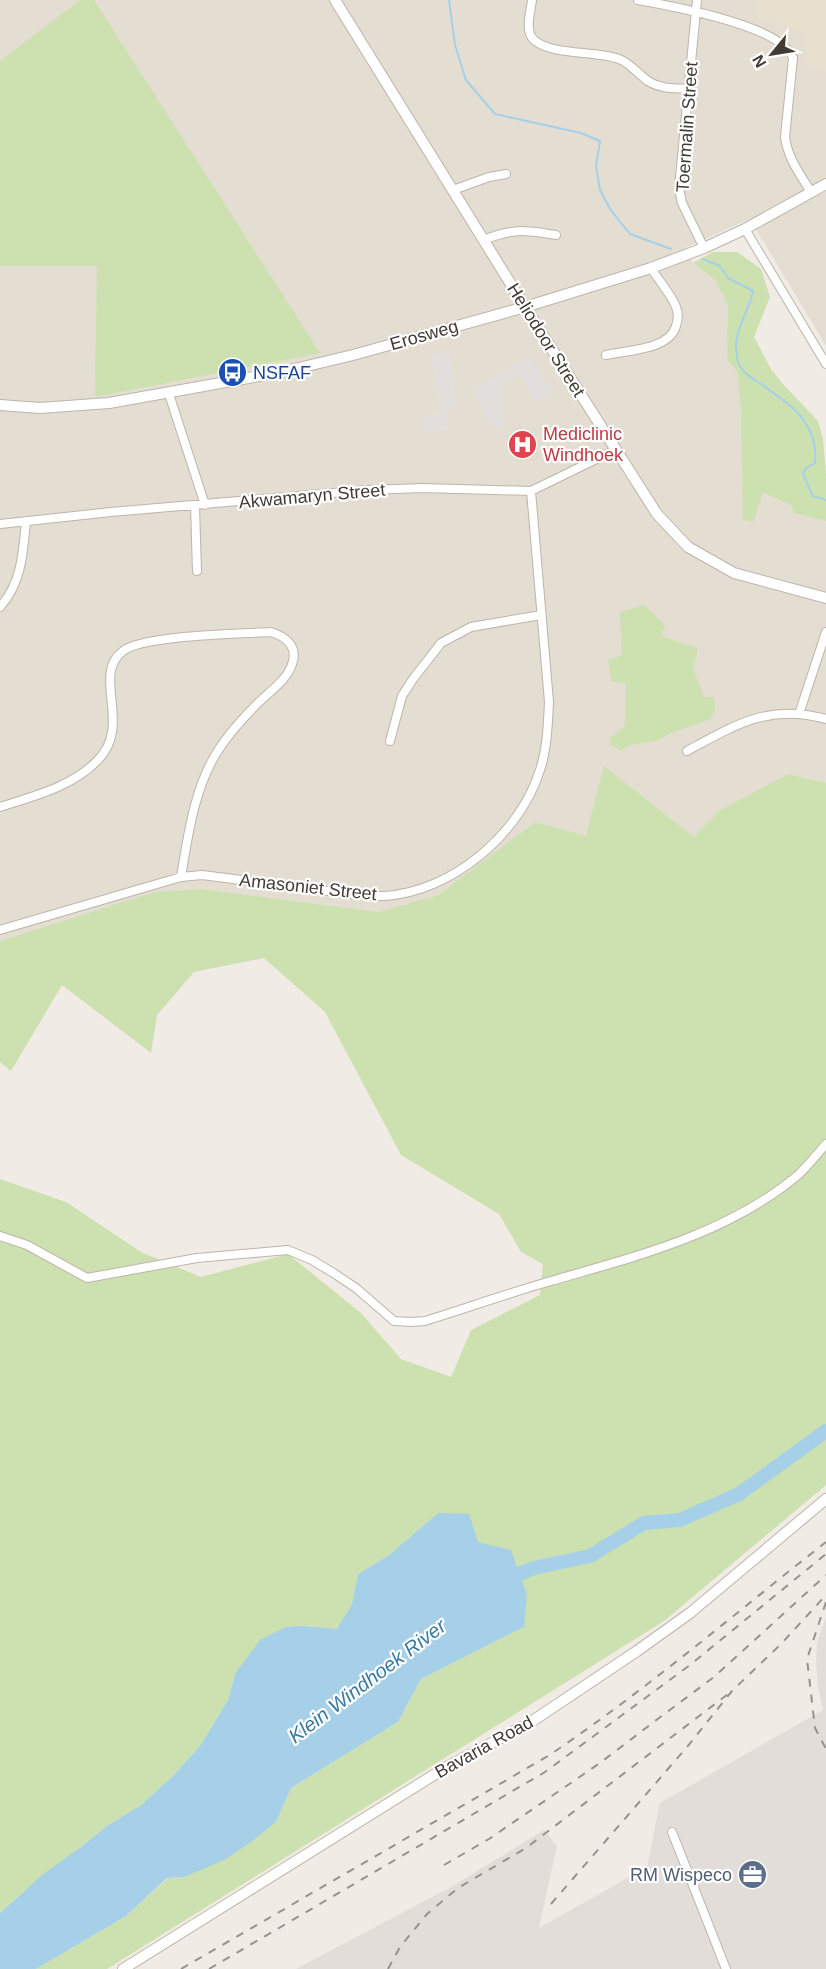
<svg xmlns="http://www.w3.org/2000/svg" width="826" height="1969" font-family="Arial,sans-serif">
<rect width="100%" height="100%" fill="#f0ebe4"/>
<path fill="#e3ddd2" d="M 0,0 L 826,0 L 826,346 L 750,219 L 685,248 L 693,263 L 715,280 L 728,305 L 727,341 L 737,371 L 756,513 L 762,493 L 791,505 L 795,513 L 826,521 L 826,783 L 788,774 L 720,810 L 694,837 L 586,837 L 535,822 L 438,895 L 379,912 L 201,889 L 0,941 Z"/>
<path fill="#e2ddd9" d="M 826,1617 L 826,1969 L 296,1969 L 453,1886 L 544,1830 L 557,1846 L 539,1928 L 647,1867 L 660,1803 L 823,1710 L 818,1687 L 816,1662 L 817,1643 Z"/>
<path fill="#e8dfcf" d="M 758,0 L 826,0 L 826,73 L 804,63 L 805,34 L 757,19 Z"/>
<path fill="#cde1b0" d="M 80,0 L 94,0 L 320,353 L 95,397 L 97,266 L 0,266 L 0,61 Z
M 713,252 L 737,252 L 761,269 L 770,297 L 754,337 L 771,369 L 782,383 L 818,421 L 823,439 L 826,473 L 826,521 L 794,513 L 791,505 L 763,493 L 753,522 L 743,520 L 741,407 L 737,371 L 728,360 L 727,341 L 728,305 L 715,280 L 693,263 Z
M 645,605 L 665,626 L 661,636 L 698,648 L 693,669 L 704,697 L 714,697 L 715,712 L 709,720 L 674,732 L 656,741 L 630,745 L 621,751 L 609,743 L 611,737 L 625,725 L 626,684 L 611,681 L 608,660 L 622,655 L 620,612 Z
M 604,766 L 694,837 L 720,810 L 788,774 L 826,783 L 826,1485 L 664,1621 L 107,1969 L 36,1969 L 126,1916 L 168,1878 L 184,1877 L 276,1822 L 291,1788 L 398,1722 L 421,1679 L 524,1627 L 478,1542 L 438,1513 L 389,1555 L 358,1574 L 352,1604 L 337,1630 L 304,1626 L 235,1674 L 228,1700 L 200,1746 L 173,1776 L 141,1805 L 107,1826 L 17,1897 L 0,1913 L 0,1179 L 66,1202 L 141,1252 L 201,1277 L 288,1254 L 361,1313 L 401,1359 L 451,1377 L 471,1330 L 540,1295 L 543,1264 L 521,1252 L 499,1214 L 401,1155 L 325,1012 L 264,958 L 194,972 L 157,1015 L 151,1053 L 62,985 L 11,1071 L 0,1062 L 0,941 L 155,892 L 201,889 L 379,912 L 438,895 L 535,822 L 586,836 Z"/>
<path fill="#e1dedc" d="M 449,351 L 457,409 L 439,411 L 431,354 Z
M 529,355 L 552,393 L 536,402 L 519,374 L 506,382 L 503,428 L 493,427 L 472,390 Z
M 446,412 L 449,430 L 425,433 L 423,416 Z"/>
<path fill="#a5d0e8" d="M 438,1513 L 469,1514 L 478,1542 L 511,1550 L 527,1595 L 524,1627 L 421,1679 L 398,1722 L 291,1788 L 276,1822 L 251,1842 L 226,1859 L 196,1872 L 184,1877 L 167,1878 L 126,1916 L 36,1969 L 0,1969 L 0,1913 L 42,1875 L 82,1846 L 107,1826 L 141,1805 L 173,1776 L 200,1746 L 228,1700 L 235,1674 L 260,1640 L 286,1627 L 304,1626 L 337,1629 L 352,1604 L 358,1574 L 389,1555 Z"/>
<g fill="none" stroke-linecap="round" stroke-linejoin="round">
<path stroke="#a5d0e8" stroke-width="2" d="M 449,0 L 455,45 L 466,80 L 495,114 L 581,133 L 600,141 L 596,166 L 600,190 L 610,209 L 630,234 L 671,249
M 703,259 L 720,266 L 728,278 L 753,291 C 750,309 737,325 736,344 C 736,349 737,362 740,366 C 744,374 754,380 761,384 C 791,406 819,422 815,463 L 806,468 L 803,474 L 813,496 L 826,500"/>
<path stroke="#a5d0e8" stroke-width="14" d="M 504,1580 L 534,1568 L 590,1556 L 644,1523 L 680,1520 L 739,1494 L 826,1431"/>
<defs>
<path id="minor" d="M 532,0 C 531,11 524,31 534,40 C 553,56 594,50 619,59 C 630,63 638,74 648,81 C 660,89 674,88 688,89
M 638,0 C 671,6 781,25 793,58 L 785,137 C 788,159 800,174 811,192
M 697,0 L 679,188 L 682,203 L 704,248
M 453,190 L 489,177 L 506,174
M 745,229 L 826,364
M 483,240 C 515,228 523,230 556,235
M 606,355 C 628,350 669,350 676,326 C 678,320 679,314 676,307 C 671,294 659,281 651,268
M 169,394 L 205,505
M 195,506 L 197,571
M 0,524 L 111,512 L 367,490 L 422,488 L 531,491 L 615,450
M 0,607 C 22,583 23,552 26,521
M 799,714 L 826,632
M 390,741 L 402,696 L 413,679 L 441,643 L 471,627 L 541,615
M 687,751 C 735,725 769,703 826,719
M 0,807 C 34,796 72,787 98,760 C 133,724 91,675 123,651 C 143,635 240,634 271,632 C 284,636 297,645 293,661 C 289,679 270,691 258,703 C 244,717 230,732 219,749 C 195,785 188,834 181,877
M 0,930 L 181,877 L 202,875 C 241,880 281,885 320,890 C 341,893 363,897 384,896 C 452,892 520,834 540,770 C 547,749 548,724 549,702 L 531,491
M 0,1236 L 27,1245 L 87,1278 L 197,1258 L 288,1250 L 312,1260 L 335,1274 L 356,1288 L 394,1321 L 411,1322 L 425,1321 C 467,1308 509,1293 551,1281 C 637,1256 728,1234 798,1175 C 808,1166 817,1154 826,1144
M 672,1832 L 726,1969"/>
<path id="tertiary" d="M 335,0 L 525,307 L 657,514 L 688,547 L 734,573 L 826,598
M 0,405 L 40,408 L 109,403 L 282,372 L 353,355 L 525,307 L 651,268 L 704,248 L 745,229 L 826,184
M 123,1969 L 445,1768 L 531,1722 L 637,1651 L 690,1613 L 826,1499"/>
</defs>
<use href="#minor" stroke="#bdb5aa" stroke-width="10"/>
<use href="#tertiary" stroke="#bdb5aa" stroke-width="12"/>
<use href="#minor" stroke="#fff" stroke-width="8"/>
<use href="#tertiary" stroke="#fff" stroke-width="10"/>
<path stroke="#939393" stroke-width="2" stroke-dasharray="8 8" stroke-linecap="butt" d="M 826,1602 L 807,1659 L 815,1728 L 826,1749
M 444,1865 L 489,1839 L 600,1763 L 659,1718 L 714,1677 L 826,1575
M 551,1904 L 687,1747 L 732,1691 L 782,1643 L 826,1595
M 181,1969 L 548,1756 C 645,1691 734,1614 826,1542
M 209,1969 L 545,1772 L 690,1665 L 826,1554
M 388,1969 L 400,1947 L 427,1914 L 458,1888 L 526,1848 L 732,1691"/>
</g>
<defs>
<symbol id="bus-disc" viewBox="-11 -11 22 22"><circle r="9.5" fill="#1a4fb4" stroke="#fff"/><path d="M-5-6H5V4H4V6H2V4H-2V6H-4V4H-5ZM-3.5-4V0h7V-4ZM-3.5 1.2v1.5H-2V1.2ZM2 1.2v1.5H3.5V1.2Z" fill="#fff"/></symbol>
<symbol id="hospital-disc" viewBox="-11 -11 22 22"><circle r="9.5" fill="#e0444e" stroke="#fff"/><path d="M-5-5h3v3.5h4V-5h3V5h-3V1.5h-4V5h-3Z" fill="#fff"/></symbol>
<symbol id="office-disc" viewBox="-11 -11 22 22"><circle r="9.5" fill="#5c6f8a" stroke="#fff"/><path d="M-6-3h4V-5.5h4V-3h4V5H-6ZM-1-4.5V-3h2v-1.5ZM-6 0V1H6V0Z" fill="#fff"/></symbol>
</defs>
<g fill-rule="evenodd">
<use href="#bus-disc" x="216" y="356" width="33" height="33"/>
<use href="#hospital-disc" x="506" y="428" width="33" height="33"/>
<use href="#office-disc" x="736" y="1858" width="33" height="33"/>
</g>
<g text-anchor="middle" stroke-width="4.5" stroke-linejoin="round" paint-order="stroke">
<g font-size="18" fill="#413b34" stroke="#fff">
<text transform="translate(687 127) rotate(-86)" y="6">Toermalin Street</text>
<text transform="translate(424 335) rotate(-16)" y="6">Erosweg</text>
<text transform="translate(546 340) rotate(58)" y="6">Heliodoor Street</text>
<text transform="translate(312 496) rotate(-5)" y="6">Akwamaryn Street</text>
<text transform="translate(308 887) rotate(6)" y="6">Amasoniet Street</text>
<text transform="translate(484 1747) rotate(-29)" y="6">Bavaria Road</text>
</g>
<g font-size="18" fill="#164399" stroke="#fff" text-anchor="start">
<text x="253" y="379">NSFAF</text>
</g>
<g font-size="18" fill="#be3a42" stroke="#fff" text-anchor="start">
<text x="543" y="440">Mediclinic<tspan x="543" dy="21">Windhoek</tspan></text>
</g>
<g font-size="18" fill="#4e5e75" stroke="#fff" text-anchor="end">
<text x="732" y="1881">RM Wispeco</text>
</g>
<g font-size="20" font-style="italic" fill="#397ba1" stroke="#fff">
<text transform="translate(367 1681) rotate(-37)" y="7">Klein Windhoek River</text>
</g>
</g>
<g transform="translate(772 54) rotate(240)" stroke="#ffffff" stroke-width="4.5" paint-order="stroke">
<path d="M0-4.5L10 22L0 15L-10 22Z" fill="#413b34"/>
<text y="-9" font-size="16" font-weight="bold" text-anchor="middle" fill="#413b34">N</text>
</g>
</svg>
